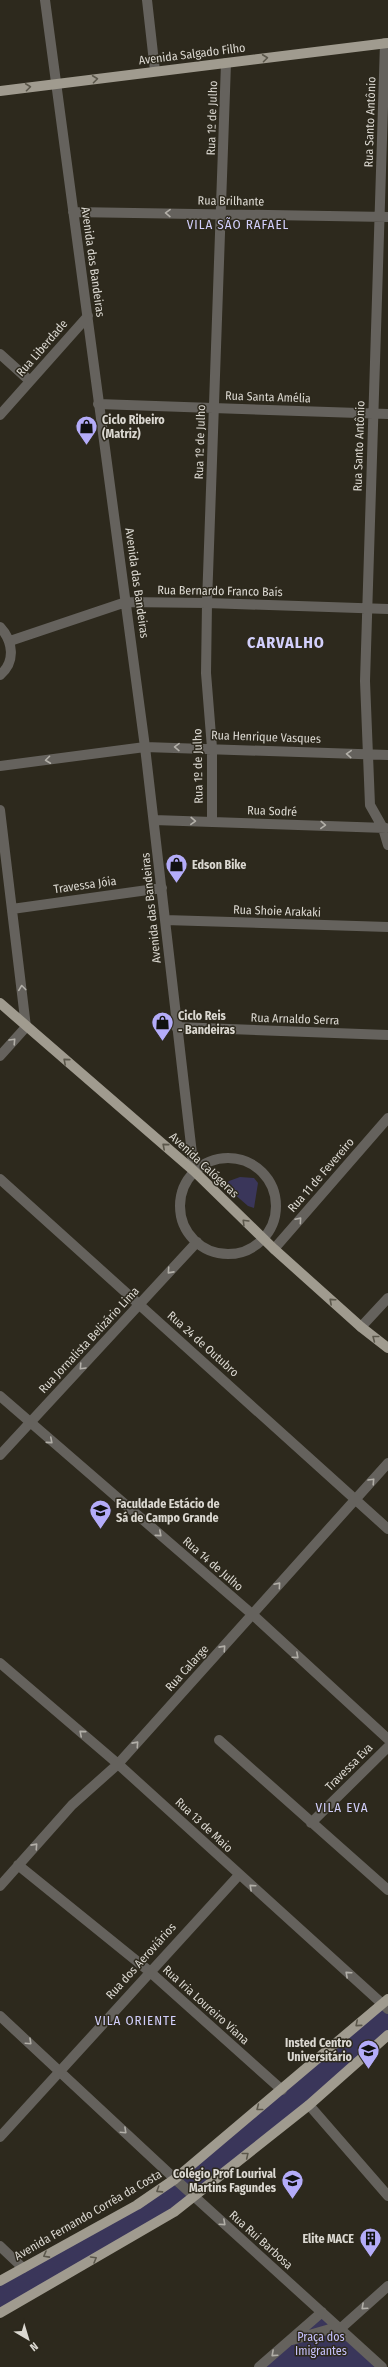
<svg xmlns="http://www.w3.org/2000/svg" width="388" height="2367" font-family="'Fira Sans Condensed',sans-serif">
<rect width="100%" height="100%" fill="#2d291d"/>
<path fill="#3a365a" d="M 240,1177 L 254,1178 L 258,1183 L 254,1208 L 248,1206 L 225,1186 L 229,1181 Z
M 388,1999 L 388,2035 L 194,2197 L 0,2313 L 0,2281 L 137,2205 Z
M 322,2312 L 377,2367 L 259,2367 Z"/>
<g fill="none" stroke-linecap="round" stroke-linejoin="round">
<path stroke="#65625d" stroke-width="10" d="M 45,0 L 145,747 L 194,1171
M 147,0 L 155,71
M 385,43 L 365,681 L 370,805 L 383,828 L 388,845
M 73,212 L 388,217
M 0,354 L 30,381
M 98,404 L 388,414
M 0,415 L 88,316
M 0,627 C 13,641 16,662 0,675
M 10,641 L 126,602 L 207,603 L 388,609
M 0,766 L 145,747 L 388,755
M 0,810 L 26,1027 L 0,1056
M 154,820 L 386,828
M 212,822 L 212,748 L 206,673 L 207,603 L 226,63
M 12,909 L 162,888
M 165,920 L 388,927
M 176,1027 L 388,1035
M180 1206a48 48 0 1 1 96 0a48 48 0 1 1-96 0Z
M 0,1179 L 388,1529
M 274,1249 L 388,1118
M 361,1327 L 388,1298
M 0,1396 L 253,1615 L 388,1739
M 0,1455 L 197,1242
M 0,1663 L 118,1764 L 388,2009
M 219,1740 L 388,1890
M 311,1823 L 388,1747
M 18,1865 L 149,1971 L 282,2090
M 0,1886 L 72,1805 L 118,1764 L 388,1463
M 0,2016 L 175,2179 L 382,2367
M 309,2105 L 388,2196
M 0,2137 L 239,1875
M 0,2246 L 23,2268
M 340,2329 L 388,2286
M 292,2340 L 330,2329 L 340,2329
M 259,2367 L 322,2312"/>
<path stroke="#a09b8f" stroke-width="10" d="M 0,91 L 388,43
M 0,1003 L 194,1171 L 274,1249 L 361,1327 L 388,1348
M 0,2281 L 137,2205 L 175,2179 L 388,1999
M 0,2313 L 174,2212 L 309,2105 L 388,2035"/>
</g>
<defs><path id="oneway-chevron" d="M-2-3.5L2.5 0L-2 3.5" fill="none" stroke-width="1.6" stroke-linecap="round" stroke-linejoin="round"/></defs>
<g stroke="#5b574b">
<use href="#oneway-chevron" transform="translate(265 58) rotate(-7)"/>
<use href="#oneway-chevron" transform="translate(95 79) rotate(-7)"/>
<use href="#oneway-chevron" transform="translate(28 87) rotate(-7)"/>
<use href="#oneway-chevron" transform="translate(66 1061) rotate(-139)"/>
<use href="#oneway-chevron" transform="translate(165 1146) rotate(-139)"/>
<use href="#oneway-chevron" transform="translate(245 1222) rotate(-135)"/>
<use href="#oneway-chevron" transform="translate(332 1301) rotate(-138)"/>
<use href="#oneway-chevron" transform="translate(375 1338) rotate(-142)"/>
<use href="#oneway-chevron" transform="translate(358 2024) rotate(139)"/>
<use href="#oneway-chevron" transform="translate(259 2108) rotate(142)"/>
<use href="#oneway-chevron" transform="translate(246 2155) rotate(-39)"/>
<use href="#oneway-chevron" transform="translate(159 2190) rotate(147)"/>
<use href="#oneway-chevron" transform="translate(46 2255) rotate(151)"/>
<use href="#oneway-chevron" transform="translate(94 2259) rotate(-30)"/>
</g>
<g stroke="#b2afa8">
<use href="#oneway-chevron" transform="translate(168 213) rotate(-179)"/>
<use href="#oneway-chevron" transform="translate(177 747) rotate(-179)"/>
<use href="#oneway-chevron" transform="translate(349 754) rotate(-177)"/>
<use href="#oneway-chevron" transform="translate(48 760) rotate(173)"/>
<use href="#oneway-chevron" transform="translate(193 821) rotate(2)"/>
<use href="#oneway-chevron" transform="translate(323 825) rotate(2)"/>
<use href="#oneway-chevron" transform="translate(22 988) rotate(-97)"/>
<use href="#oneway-chevron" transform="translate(13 1041) rotate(-47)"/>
<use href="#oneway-chevron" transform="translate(299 1220) rotate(-49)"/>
<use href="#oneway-chevron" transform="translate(170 1271) rotate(132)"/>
<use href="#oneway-chevron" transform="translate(82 1367) rotate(133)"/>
<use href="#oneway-chevron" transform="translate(50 1441) rotate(41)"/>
<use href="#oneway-chevron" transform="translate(372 1481) rotate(-47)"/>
<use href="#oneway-chevron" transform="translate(159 1534) rotate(41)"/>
<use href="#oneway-chevron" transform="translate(278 1585) rotate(-49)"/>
<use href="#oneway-chevron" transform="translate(223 1648) rotate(-48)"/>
<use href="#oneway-chevron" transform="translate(296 1656) rotate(42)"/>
<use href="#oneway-chevron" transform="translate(82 1733) rotate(-139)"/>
<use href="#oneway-chevron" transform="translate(136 1744) rotate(-48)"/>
<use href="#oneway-chevron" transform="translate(35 1846) rotate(-48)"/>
<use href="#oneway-chevron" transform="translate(252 1887) rotate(-138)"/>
<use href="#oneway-chevron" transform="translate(348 1974) rotate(-138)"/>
<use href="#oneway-chevron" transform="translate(29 2042) rotate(43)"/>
<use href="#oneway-chevron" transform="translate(124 2131) rotate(43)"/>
<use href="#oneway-chevron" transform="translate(223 2223) rotate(42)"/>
<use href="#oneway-chevron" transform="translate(364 2307) rotate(138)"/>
<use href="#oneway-chevron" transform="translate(274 2354) rotate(138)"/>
</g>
<defs>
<symbol id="shop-pin" viewBox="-11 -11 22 30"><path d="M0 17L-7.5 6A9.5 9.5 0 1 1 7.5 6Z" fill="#b4acf9" stroke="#2d291d"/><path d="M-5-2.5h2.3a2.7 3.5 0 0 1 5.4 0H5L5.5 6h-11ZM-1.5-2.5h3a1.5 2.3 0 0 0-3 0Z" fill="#111"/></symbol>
<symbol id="school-pin" viewBox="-11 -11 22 30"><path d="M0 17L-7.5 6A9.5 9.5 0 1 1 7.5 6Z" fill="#b4acf9" stroke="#2d291d"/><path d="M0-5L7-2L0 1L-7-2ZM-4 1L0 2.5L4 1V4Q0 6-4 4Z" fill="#111"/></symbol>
<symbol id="university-pin" viewBox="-11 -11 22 30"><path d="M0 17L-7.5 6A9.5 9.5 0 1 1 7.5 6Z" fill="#b4acf9" stroke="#2d291d"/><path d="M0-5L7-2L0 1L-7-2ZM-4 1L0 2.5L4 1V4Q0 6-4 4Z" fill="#111"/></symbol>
<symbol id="building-pin" viewBox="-11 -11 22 30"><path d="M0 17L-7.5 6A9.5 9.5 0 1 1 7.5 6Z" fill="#b4acf9" stroke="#2d291d"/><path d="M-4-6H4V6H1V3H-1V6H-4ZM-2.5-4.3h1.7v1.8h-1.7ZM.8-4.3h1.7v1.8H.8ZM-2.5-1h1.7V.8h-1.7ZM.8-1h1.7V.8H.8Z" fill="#111"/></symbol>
</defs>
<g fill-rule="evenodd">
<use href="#shop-pin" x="74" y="414" width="25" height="34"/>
<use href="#shop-pin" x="164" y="852" width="25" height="34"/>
<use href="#shop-pin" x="150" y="1010" width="25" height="34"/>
<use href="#school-pin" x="88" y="1498" width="25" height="34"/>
<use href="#university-pin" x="356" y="2038" width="25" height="34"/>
<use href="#school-pin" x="280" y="2168" width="25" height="34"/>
<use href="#building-pin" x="358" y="2226" width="25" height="34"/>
</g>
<g text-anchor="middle" stroke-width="3" stroke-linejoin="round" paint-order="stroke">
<g font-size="12" fill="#dbd8d1" stroke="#2d291d">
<text transform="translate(192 54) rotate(-7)" y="4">Avenida Salgado Filho</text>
<text transform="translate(212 118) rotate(-88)" y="4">Rua 1º de Julho</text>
<text transform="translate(370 122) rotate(-88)" y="4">Rua Santo Antônio</text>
<text transform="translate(231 201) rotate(1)" y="4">Rua Brilhante</text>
<text transform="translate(93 262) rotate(82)" y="4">Avenida das Bandeiras</text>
<text transform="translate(42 348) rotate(-49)" y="4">Rua Liberdade</text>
<text transform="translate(268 397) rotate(2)" y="4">Rua Santa Amélia</text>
<text transform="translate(200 442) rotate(-88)" y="4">Rua 1º de Julho</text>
<text transform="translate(359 446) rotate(-88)" y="4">Rua Santo Antônio</text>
<text transform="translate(137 583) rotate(82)" y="4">Avenida das Bandeiras</text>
<text transform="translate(220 591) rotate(1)" y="4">Rua Bernardo Franco Baís</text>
<text transform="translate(266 737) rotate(2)" y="4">Rua Henrique Vasques</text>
<text transform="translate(198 766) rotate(-91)" y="4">Rua 1º de Julho</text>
<text transform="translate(272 811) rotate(2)" y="4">Rua Sodré</text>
<text transform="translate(85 885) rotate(-8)" y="4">Travessa Jóia</text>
<text transform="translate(151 908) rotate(-96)" y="4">Avenida das Bandeiras</text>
<text transform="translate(277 911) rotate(2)" y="4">Rua Shoie Arakaki</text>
<text transform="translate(295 1019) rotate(2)" y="4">Rua Arnaldo Serra</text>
<text transform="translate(204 1165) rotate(43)" y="4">Avenida Calógeras</text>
<text transform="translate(321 1175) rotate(-49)" y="4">Rua 11 de Fevereiro</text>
<text transform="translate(89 1340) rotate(-47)" y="4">Rua Jornalista Belizário Lima</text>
<text transform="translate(203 1344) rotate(42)" y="4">Rua 24 de Outubro</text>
<text transform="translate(213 1564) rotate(41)" y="4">Rua 14 de Julho</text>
<text transform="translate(187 1668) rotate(-48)" y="4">Rua Calarge</text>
<text transform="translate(349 1767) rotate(-45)" y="4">Travessa Eva</text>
<text transform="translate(204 1825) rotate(43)" y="4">Rua 13 de Maio</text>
<text transform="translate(141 1961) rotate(-48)" y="4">Rua dos Aeroviários</text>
<text transform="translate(206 2005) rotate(42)" y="4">Rua Iria Loureiro Viana</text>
<text transform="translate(88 2215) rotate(-30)" y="4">Avenida Fernando Corrêa da Costa</text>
<text transform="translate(261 2240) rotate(42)" y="4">Rua Rui Barbosa</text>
</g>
<g font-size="12" font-weight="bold" fill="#dbd8d1" stroke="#2d291d" text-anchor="start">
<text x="102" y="424">Ciclo Ribeiro<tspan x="102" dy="14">(Matriz)</tspan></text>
<text x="192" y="869">Edson Bike</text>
<text x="178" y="1020">Ciclo Reis<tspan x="178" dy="14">- Bandeiras</tspan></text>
<text x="116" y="1508">Faculdade Estácio de<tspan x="116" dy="14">Sá de Campo Grande</tspan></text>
<text x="352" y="2047" text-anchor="end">Insted Centro<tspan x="352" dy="14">Universitário</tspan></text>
<text x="276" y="2178" text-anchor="end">Colégio Prof Lourival<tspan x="276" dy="14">Martins Fagundes</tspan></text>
<text x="354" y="2243" text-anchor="end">Elite MACE</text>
</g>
<g font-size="12" fill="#c6c1fc" stroke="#2d291d">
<text x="321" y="2341">Praça dos<tspan x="321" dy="14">Imigrantes</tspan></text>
</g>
<g font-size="13" letter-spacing="1" fill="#d2cffb" stroke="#2d291d">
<text x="238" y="229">VILA SÃO RAFAEL</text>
<text x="342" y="1812">VILA EVA</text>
<text x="136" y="2025">VILA ORIENTE</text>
</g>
<g font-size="16" font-weight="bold" letter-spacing="1" fill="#d2cffb" stroke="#2d291d">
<text x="286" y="648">CARVALHO</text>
</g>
</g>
<g transform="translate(28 2339) rotate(142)" stroke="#2d291d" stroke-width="3" paint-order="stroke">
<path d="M0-3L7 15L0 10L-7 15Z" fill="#dbd8d1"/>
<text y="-6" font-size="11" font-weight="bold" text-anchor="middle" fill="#dbd8d1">N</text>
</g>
</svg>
